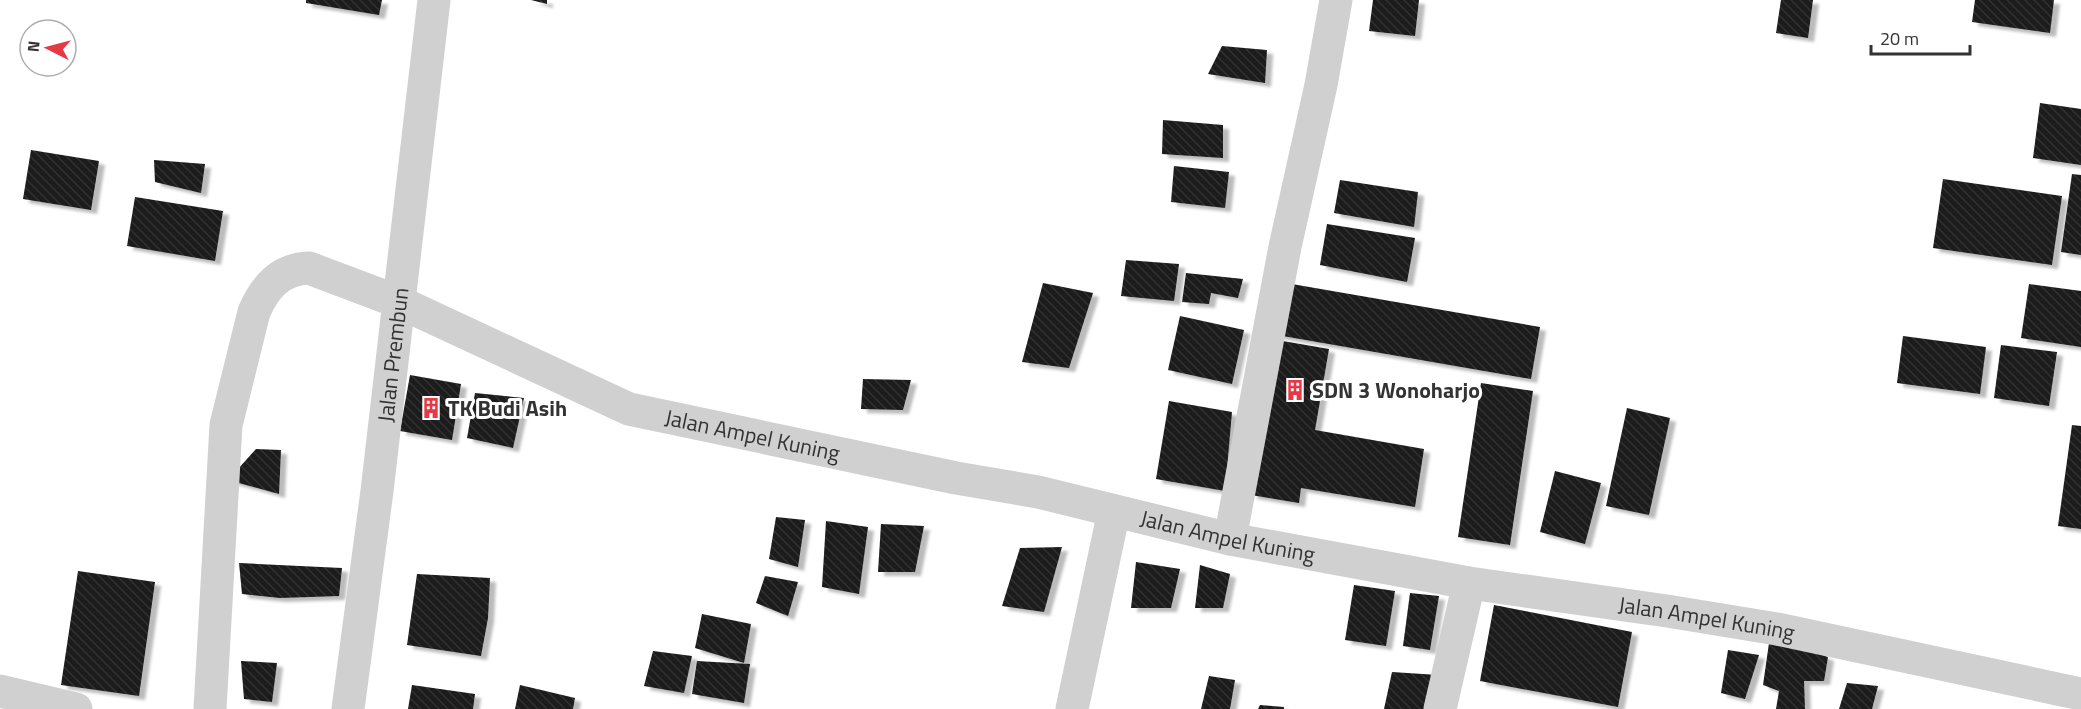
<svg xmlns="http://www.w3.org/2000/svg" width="2081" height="709" font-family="'Titillium Web',sans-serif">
<defs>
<pattern id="building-back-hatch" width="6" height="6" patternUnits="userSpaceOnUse" patternTransform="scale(1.5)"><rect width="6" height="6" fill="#1a1a1a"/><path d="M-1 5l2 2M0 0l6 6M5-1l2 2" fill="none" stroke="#333"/></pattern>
<filter id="shadow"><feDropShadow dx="6" dy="4" stdDeviation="1.5" flood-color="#0004"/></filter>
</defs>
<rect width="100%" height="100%" fill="#fff"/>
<path fill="url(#building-back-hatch)" filter="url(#shadow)" d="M 306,0 L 382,0 L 379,15 L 306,3 Z
M 531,0 L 547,0 L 547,4 Z
M 1373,0 L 1419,0 L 1415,36 L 1369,31 Z
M 1781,0 L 1813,0 L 1808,38 L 1776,33 Z
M 1975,0 L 2054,0 L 2050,33 L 1972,22 Z
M 1222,46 L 1267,50 L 1265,83 L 1208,74 Z
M 2040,103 L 2081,109 L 2081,165 L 2033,158 Z
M 1163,120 L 1223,125 L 1223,158 L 1162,154 Z
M 31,150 L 99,161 L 91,210 L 23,199 Z
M 154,160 L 205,164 L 201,193 L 155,182 Z
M 1174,166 L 1229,172 L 1225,208 L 1171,202 Z
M 2072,174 L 2081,175 L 2081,255 L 2061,252 Z
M 1943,179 L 2062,196 L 2052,265 L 1933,248 Z
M 1340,180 L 1418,192 L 1414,227 L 1334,213 Z
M 135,197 L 223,211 L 215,261 L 127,246 Z
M 1327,224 L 1415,238 L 1407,282 L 1320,265 Z
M 1126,260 L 1179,264 L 1174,301 L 1121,296 Z
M 1186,273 L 1243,279 L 1238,298 L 1211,293 L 1209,304 L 1182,302 Z
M 1043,283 L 1093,293 L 1069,368 L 1022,362 Z
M 1286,283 L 1540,327 L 1531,379 L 1277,335 Z
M 2029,284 L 2081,291 L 2081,347 L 2021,338 Z
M 1180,316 L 1244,330 L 1232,384 L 1168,370 Z
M 1903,336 L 1986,347 L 1980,394 L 1897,383 Z
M 1277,340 L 1329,349 L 1315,430 L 1424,449 L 1415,507 L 1301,488 L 1299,503 L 1251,495 Z
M 2001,345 L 2057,352 L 2049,406 L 1994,398 Z
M 410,375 L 461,384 L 452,440 L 400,431 Z
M 863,379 L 911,380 L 903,410 L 861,409 Z
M 1481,383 L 1533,391 L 1510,545 L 1458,537 Z
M 475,393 L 524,398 L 513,448 L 467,438 Z
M 1169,401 L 1232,412 L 1225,491 L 1156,479 Z
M 1627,408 L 1670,418 L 1649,515 L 1606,506 Z
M 2072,425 L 2081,426 L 2081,529 L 2058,526 Z
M 256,449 L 281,450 L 279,494 L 228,480 Z
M 1555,471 L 1601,483 L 1585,544 L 1540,532 Z
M 776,517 L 805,520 L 798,567 L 769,559 Z
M 826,521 L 868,527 L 859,594 L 822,587 Z
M 881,524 L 924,526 L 915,572 L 878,572 Z
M 1062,547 L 1044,612 L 1002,606 L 1020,548 Z
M 1136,562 L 1180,569 L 1171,608 L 1131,608 Z
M 239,563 L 342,568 L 339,596 L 280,598 L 242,594 Z
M 1200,565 L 1230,574 L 1223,608 L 1195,608 Z
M 78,571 L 155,582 L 139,696 L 61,685 Z
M 417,574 L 490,578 L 488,618 L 481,656 L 407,645 Z
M 765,576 L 798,582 L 788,616 L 756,603 Z
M 1354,585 L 1395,591 L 1386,646 L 1345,640 Z
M 1410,593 L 1439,596 L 1430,650 L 1403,646 Z
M 1494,605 L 1632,632 L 1618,707 L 1480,681 Z
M 702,614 L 751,624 L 744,663 L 695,648 Z
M 1770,636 L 1828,657 L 1824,681 L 1804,681 L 1805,709 L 1776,709 L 1779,691 L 1763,685 Z
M 1728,650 L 1759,655 L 1745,699 L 1721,693 Z
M 653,651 L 692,656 L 684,693 L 644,686 Z
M 241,661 L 277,663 L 272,702 L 244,699 Z
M 697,661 L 750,664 L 744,703 L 692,694 Z
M 1392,672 L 1438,675 L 1430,709 L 1384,709 Z
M 1209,676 L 1235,680 L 1230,709 L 1201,709 Z
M 1847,683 L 1878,686 L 1872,709 L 1839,709 Z
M 412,685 L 475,694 L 473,709 L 408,709 Z
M 520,685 L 575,698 L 573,709 L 515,709 Z
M 1260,705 L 1284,707 L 1284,709 L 1258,709 Z"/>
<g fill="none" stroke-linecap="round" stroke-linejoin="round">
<g stroke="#d0d0d0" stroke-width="33">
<path d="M 1230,539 L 1285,247 L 1321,85 L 1336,0"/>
<path d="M 0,691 L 76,709"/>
<path id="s1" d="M 210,709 L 226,425 L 254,312 C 265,287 280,269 309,268 L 399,302 L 629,409 L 956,478 L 1038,492 L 1230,539 L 1469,583 L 1667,611 L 1777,629 L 2081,694"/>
<path id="s2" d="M 348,709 L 377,491 L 434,0"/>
<path d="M 1072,709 L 1114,511"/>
<path d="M 1440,709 L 1469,583"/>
</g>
</g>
<defs>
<symbol id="building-bare" viewBox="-9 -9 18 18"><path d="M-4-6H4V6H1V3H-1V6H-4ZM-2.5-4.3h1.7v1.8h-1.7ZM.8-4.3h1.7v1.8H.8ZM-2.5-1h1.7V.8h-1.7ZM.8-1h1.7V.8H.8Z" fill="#e63946" stroke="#fff" stroke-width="2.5" paint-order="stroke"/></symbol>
</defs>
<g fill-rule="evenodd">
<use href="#building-bare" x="1280" y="375" width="30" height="30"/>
<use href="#building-bare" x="416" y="393" width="30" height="30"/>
</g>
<g text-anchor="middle" stroke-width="6" stroke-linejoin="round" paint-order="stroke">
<g font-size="22" fill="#333" stroke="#fff">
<text dy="8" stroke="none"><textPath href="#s2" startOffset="357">Jalan Prembun</textPath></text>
<text dy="8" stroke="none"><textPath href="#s1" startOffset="952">Jalan Ampel Kuning</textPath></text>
<text dy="8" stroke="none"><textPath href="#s1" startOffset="1438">Jalan Ampel Kuning</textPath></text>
<text dy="8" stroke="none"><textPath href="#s1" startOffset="1924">Jalan Ampel Kuning</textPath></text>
</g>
<g font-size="22" font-weight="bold" fill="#333" stroke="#fff" text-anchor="start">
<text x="1312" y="398">SDN 3 Wonoharjo</text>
<text x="448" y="416">TK Budi Asih</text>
</g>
</g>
<g transform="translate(48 48) rotate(276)"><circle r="28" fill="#ffffff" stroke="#adadad" stroke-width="1.5"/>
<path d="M0-4.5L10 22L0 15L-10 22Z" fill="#e63946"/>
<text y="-9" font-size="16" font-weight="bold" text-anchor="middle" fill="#333333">N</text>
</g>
<path d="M1871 45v9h99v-9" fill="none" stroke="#333333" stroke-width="3"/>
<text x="1880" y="45" font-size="18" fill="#333333" stroke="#ffffff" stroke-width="4.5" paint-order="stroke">20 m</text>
</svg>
